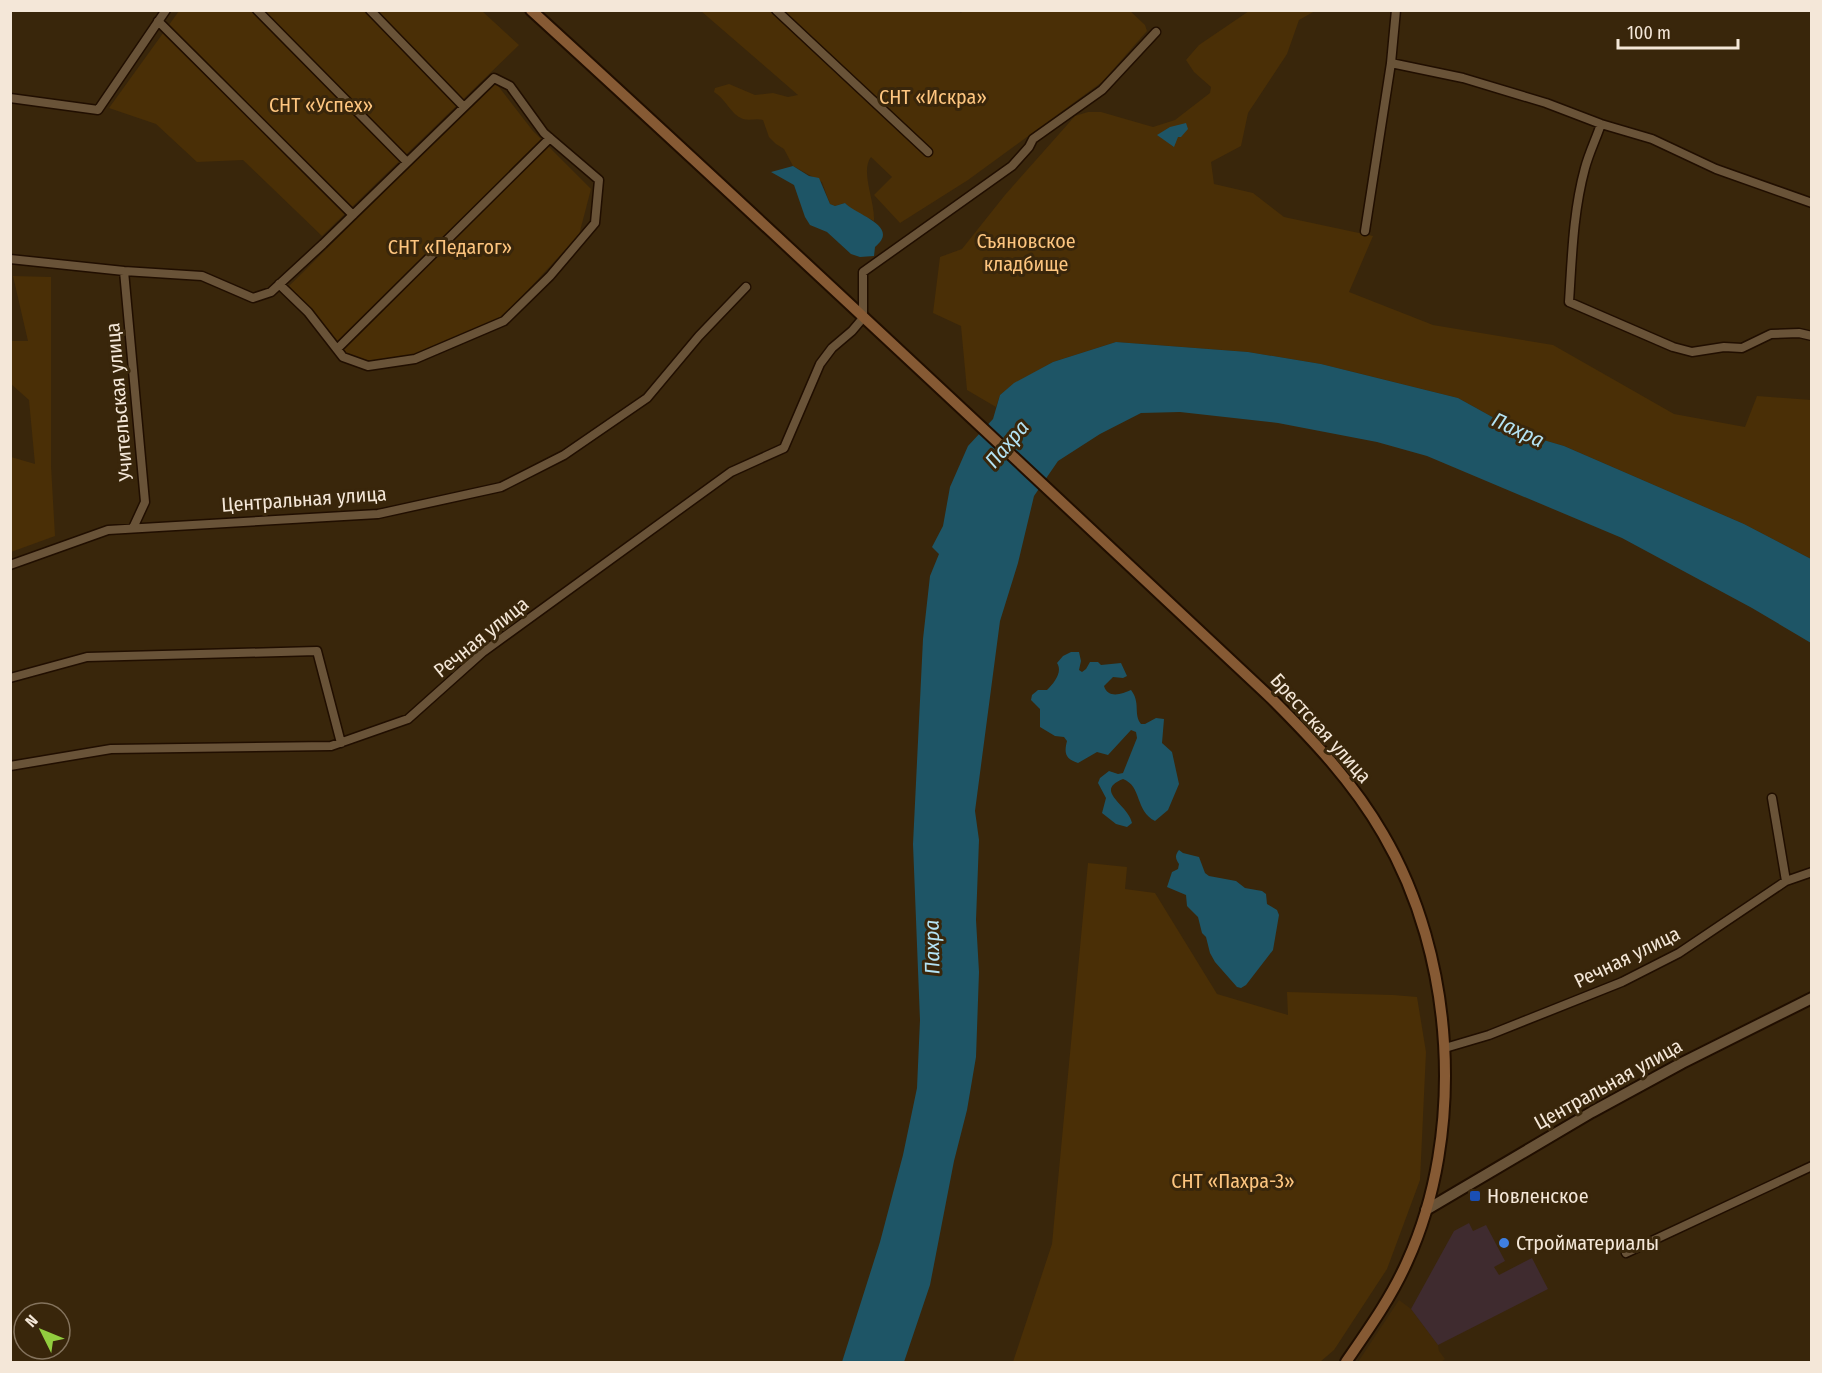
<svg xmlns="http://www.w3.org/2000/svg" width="1822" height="1373" font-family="'Fira Sans Condensed',sans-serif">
<rect width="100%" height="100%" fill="#39260b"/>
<path fill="#422a07" d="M 1399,1300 L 1411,1309 L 1438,1345 L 1439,1351 L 1445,1359 L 1441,1362 L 1358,1362 Z"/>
<path fill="#3f2b2f" d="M 1469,1223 L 1473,1231 L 1486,1225 L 1505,1261 L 1494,1267 L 1499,1275 L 1532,1258 L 1548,1289 L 1438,1345 L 1411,1309 L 1454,1231 Z"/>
<path fill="#4a2f06" d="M 958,10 L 961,13 L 963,10 L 1129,10 L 1145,25 L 1147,31 L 1102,82 L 968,180 L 900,223 L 874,195 L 892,177 L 871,157 C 860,171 875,201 874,221 L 852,210 L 845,203 L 835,206 L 830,204 L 822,182 L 793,166 L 784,149 L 776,144 L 769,137 L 763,120 C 756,118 750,121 743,119 C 730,114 726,99 714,92 L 715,88 L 729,84 L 755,95 L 773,93 L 788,97 L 798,95 L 701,11 Z
M 179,11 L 482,11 L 519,45 L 322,236 L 243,160 L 197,162 L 156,124 L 109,108 Z
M 1249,11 L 1315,11 L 1299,20 L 1287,54 L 1248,113 L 1241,146 L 1211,162 L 1214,184 L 1253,193 L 1284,217 L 1373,236 L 1349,292 L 1433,325 L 1553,345 L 1674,414 L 1745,427 L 1757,396 L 1811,400 L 1811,559 L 1744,524 L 1564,446 L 1523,434 L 1458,398 L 1321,364 L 1248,352 L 1116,342 L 1053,362 L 1014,384 L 1000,395 L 996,407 L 967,390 L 961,326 L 933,313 L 940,257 L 962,249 L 1005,195 L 1075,116 L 1088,112 L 1101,112 L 1153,127 L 1175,120 L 1210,93 L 1211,87 L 1194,72 L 1186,60 L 1199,45 Z
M 495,82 L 533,131 L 591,189 L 579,235 L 501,319 L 416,355 L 370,363 L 346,353 L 289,286 Z
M 13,276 L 51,277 L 51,466 L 55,536 L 11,552 L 11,457 L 35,464 L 29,400 L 11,384 L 11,341 L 28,341 Z
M 1088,863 L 1127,867 L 1125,889 L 1155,893 L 1217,994 L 1288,1015 L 1287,992 L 1393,995 L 1417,997 L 1426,1052 L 1420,1180 L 1387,1269 L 1334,1350 L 1320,1362 L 1013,1362 L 1052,1244 Z"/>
<path fill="#1e5566" d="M 1186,123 L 1188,129 L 1181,137 L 1178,137 L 1174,147 L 1157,135 L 1170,127 Z
M 793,166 L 809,176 L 819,178 L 830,204 L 835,206 L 845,203 C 856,215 901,226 875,247 L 874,256 L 860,257 L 851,254 L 827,232 L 810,225 L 805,217 L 794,185 L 771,172 Z
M 1116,342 L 1248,352 L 1321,364 L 1458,398 L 1523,434 L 1564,446 L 1744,524 L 1811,559 L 1811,643 L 1752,608 L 1622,538 L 1427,456 L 1377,442 L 1278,423 L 1180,412 L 1141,413 L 1100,434 L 1058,461 L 1034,496 L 1018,563 L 1000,621 L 975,811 L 979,840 L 976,920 L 979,972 L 976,1057 L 967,1110 L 954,1161 L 930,1285 L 904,1362 L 842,1362 L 880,1242 L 903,1155 L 917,1088 L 920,1020 L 913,844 L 923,639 L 930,576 L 939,554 L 932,547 L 943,526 L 950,487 L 968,446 L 993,419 L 1000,395 L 1014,383 L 1053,362 Z
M 1071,652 L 1079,652 L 1081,661 L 1079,670 L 1082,672 L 1086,669 L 1090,662 L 1098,662 L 1101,665 L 1121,663 L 1127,676 L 1123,678 L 1113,677 L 1104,686 C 1108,699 1122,694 1131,690 C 1141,703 1133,714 1141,724 L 1145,724 L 1156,718 L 1164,719 L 1162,743 L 1172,752 L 1179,784 L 1168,810 L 1155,821 C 1135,811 1142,786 1123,779 C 1093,791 1128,804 1132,823 L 1127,827 L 1116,824 L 1102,813 L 1106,798 L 1098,783 L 1100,778 L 1109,771 L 1118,774 L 1123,773 L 1137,738 L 1136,732 L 1131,730 L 1108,755 L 1097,752 L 1078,763 C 1065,759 1064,753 1067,741 L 1064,737 L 1055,736 L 1040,727 L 1040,709 L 1031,700 L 1032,695 L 1038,690 L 1047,690 C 1054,683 1063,672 1057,663 L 1063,656 Z
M 1179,850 L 1183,853 L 1199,857 L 1205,873 L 1209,876 L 1236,881 L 1245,888 L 1262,891 L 1266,894 L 1267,904 L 1277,910 L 1279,915 L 1273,950 L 1246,985 L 1241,988 L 1237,987 L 1215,962 L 1210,953 L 1206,937 L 1202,933 L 1198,917 L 1187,906 L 1186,895 L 1167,887 L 1172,872 L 1178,869 L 1179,864 C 1175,858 1175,855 1179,850 Z"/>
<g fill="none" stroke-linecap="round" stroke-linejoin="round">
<defs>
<path id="minor" d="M 257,10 L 407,162
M 370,10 L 464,107
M 776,10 L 928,152
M 1396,10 L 1391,63 L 1463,78 L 1546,103 L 1601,124 L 1652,139 L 1716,169 L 1812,203
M 158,21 L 353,215
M 10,98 L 98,110 L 166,10
M 1601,124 C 1596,139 1589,153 1585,168 C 1573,212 1572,257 1569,302 L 1673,347 L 1692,352 L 1724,347 L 1742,348 L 1771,334 L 1799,333 L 1812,336
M 1365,231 L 1391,63
M 10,259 L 124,271 L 202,276 L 253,298 L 271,292 L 323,244 L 494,78 L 510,86 L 544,133 L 599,180 L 595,223 L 550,276 L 504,321 L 415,359 L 368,366 L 343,357 L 308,312 L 279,284
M 124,271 L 145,502 L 133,528
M 337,349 L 550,138
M 10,565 L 108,530 L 378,514 L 501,487 L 564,455 L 647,398 L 699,336 L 746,287
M 10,678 L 87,657 L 317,651 L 341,743
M 10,766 L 111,749 L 331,746 L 408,719 L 483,652 L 731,472 L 784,448 L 820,364 L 832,348 L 852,331 L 863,318 L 863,272 L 1012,166 L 1029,147 L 1033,139 L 1102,90 L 1156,32
M 1772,798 L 1786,881
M 1445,1048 L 1489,1035 L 1622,982 L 1679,953 L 1786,881 L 1812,872
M 1626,1253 L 1812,1166"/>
<path id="tertiary" d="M 1426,1210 L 1592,1112 L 1682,1063 L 1812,998"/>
<path id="secondary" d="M 531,10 C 780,237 1025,468 1271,698 C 1313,740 1353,782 1383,834 C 1455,956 1466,1133 1407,1262 C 1391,1298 1368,1330 1346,1362"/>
</defs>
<use href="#minor" stroke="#200e00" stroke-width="11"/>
<use href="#tertiary" stroke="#200e00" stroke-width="14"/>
<use href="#secondary" stroke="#200e00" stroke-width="14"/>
<use href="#minor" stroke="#695338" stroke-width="8"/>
<use href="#tertiary" stroke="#695338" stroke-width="10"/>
<use href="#secondary" stroke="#865a34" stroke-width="10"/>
</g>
<rect fill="#1a4fb4" stroke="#39260b" stroke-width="2" x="1469" y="1190" width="12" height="12" rx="3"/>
<circle fill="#3f7fe0" stroke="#39260b" stroke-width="2" cx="1504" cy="1243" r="6"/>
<g text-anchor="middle" stroke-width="6" stroke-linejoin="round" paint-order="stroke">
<g font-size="20" fill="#fdc57f" stroke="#39260b">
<text x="933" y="104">СНТ «Искра»</text>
<text x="321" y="112">СНТ «Успех»</text>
<text x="1026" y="248">Съяновское<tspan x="1026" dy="23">кладбище</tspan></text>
<text x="450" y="254">СНТ «Педагог»</text>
<text x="1233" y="1188">СНТ «Пахра-3»</text>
</g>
<g font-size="20" fill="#f4e7d8" stroke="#39260b">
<text transform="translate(119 402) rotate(-95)" y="7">Учительская улица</text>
<text transform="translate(304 499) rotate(-4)" y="7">Центральная улица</text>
<text transform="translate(481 637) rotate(-39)" y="7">Речная улица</text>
<text transform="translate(1321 728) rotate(48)" y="7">Брестская улица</text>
<text transform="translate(1627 957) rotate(-26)" y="7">Речная улица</text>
<text transform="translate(1608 1084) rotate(-29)" y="7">Центральная улица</text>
</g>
<g font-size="20" fill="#f4e7d8" stroke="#39260b" text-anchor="start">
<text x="1487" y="1203">Новленское</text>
<text x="1516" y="1250">Стройматериалы</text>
</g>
<g font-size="21" font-style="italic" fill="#b4e3f4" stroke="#39260b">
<text transform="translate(1518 430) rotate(25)" y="7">Пахра</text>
<text transform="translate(1007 444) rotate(-50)" y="7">Пахра</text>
<text transform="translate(932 947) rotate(-91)" y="7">Пахра</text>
</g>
</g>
<rect width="1822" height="1373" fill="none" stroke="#f4e7d8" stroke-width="24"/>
<g transform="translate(42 1331) rotate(313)"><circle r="28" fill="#39260b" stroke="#84735d" stroke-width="1.5"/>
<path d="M0-4.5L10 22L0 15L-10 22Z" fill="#92cd3f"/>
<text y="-9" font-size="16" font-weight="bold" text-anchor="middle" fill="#f4e7d8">N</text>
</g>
<path d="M1618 39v9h120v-9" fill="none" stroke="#f4e7d8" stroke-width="3"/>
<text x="1627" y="39" font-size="18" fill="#f4e7d8" stroke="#39260b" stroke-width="4.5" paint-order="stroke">100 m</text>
</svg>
